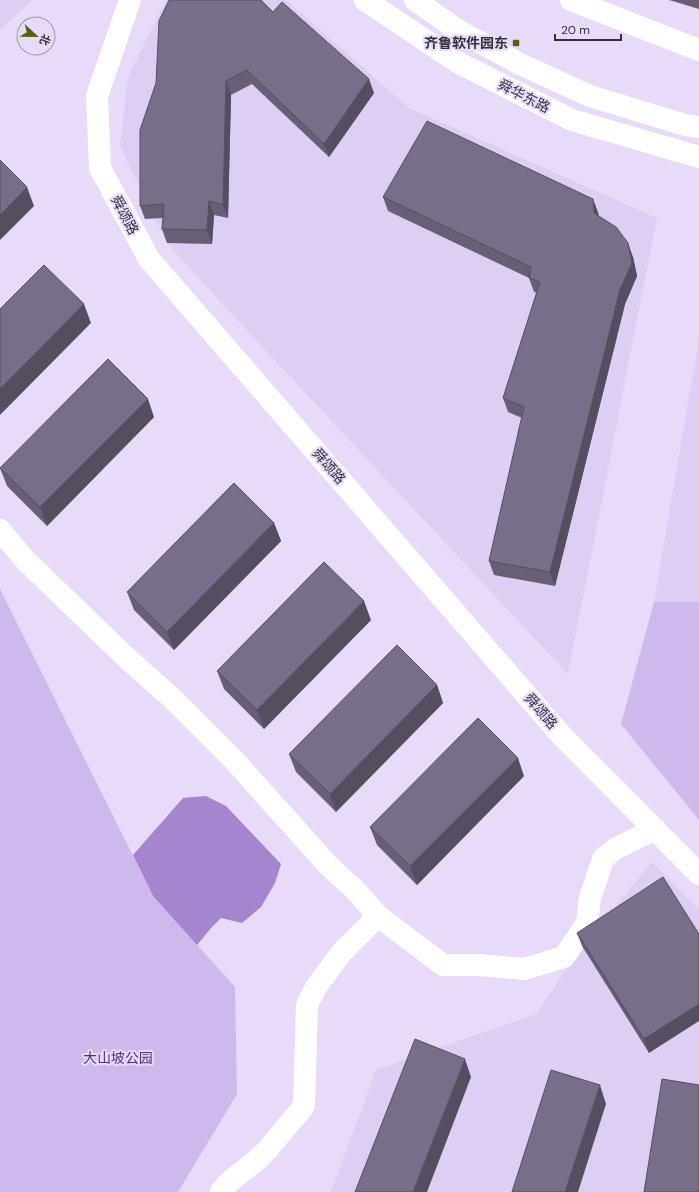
<svg xmlns="http://www.w3.org/2000/svg" width="699" height="1192" font-family="'DM Sans','Noto Sans SC',sans-serif">
<rect width="100%" height="100%" fill="#e7dbf9"/>
<path fill="#ddcff4" d="M 0,0 L 32,0 L 0,30 Z
M 166,0 L 286,0 L 409,108 L 657,218 L 568,674 L 227,309 L 167,243 L 120,146 L 128,77 Z
M 699,339 L 699,602 L 654,602 Z
M 652,862 L 699,910 L 699,1192 L 331,1192 L 376,1070 L 536,1014 L 582,946 Z"/>
<path fill="#cdb9ec" d="M 0,589 L 153,896 L 235,987 L 237,1094 L 178,1192 L 0,1192 Z
M 654,602 L 699,602 L 699,820 L 621,724 Z"/>
<path fill="#a485ce" d="M 206,796 L 226,806 L 281,864 L 275,883 L 261,907 L 242,923 L 221,918 L 211,928 L 197,945 L 153,896 L 133,855 L 183,798 Z"/>
<g fill="none" stroke-linecap="round" stroke-linejoin="round">
<path stroke="#fff" stroke-width="22" d="M 130,0 L 97,96 L 100,168 L 149,259 L 562,736 L 699,874
M 571,0 L 699,50
M 0,530 L 26,561 L 129,660 L 174,700 L 232,758 L 327,864 L 357,892 L 378,916 L 443,965 L 479,965 L 524,969 L 564,957 L 587,923 L 590,898 L 603,859 L 615,849 L 655,829
M 221,1192 L 228,1183 L 257,1160 L 268,1149 L 304,1106 L 307,1005 L 316,987 L 342,952 L 378,916"/>
<path stroke="#fff" stroke-width="22" d="M 365,0 L 459,63 L 572,120 L 699,157
M 415,0 L 459,31 L 520,64 L 590,96 L 685,125 L 699,127"/>
</g>
<path fill="#685f76" d="M 669,0 L 699,0 L 699,9 Z
M 273,12 L 374,93 L 329,157 L 252,84 L 231,95 L 228,218 L 214,215 L 212,244 L 167,243 L 162,229 L 163,218 L 145,219 L 140,206 Z
M 383,197 L 598,212 L 599,216 L 633,257 L 637,276 L 625,304 L 555,586 L 494,575 L 489,561 L 522,418 L 508,412 L 503,398 L 537,293 L 534,292 L 529,278 L 388,211 Z
M 154,417 L 47,526 L 7,486 L 0,468 Z
M 274,523 L 281,541 L 174,650 L 134,610 L 127,592 Z
M 371,620 L 264,729 L 224,689 L 217,671 Z
M 437,685 L 443,703 L 336,812 L 296,772 L 289,754 Z
M 524,776 L 417,885 L 377,845 L 370,827 Z
M 577,933 L 699,934 L 649,1053 L 582,946 Z"/>
<path fill="#554d60" d="M 369,79 L 374,93 L 329,157 L 324,144 Z
M 226,81 L 231,95 L 228,218 L 223,205 Z
M 27,187 L 34,206 L 0,240 L 0,215 Z
M 593,199 L 598,212 L 599,227 L 594,213 Z
M 209,201 L 214,215 L 212,244 L 207,230 Z
M 628,243 L 633,257 L 637,276 L 625,304 L 555,586 L 550,572 Z
M 84,304 L 91,323 L 0,415 L 0,389 Z
M 148,399 L 154,417 L 47,526 L 40,507 Z
M 274,523 L 281,541 L 174,650 L 167,632 Z
M 364,601 L 371,620 L 264,729 L 257,710 Z
M 437,685 L 443,703 L 336,812 L 330,794 Z
M 518,758 L 524,776 L 417,885 L 410,866 Z
M 699,1004 L 699,1021 L 649,1053 L 644,1039 Z
M 465,1059 L 471,1077 L 427,1192 L 413,1192 Z
M 600,1085 L 606,1104 L 578,1192 L 565,1192 Z"/>
<path fill="#796e89" stroke="#554d60" d="M 169,0 L 261,0 L 273,12 L 282,2 L 369,79 L 324,144 L 247,70 L 226,81 L 223,205 L 209,201 L 207,230 L 162,229 L 164,204 L 140,206 L 140,130 L 156,83 L 159,21 Z
M 427,121 L 593,199 L 594,213 L 616,227 L 628,243 L 632,263 L 620,290 L 550,572 L 489,561 L 524,407 L 503,398 L 540,282 L 529,278 L 531,267 L 383,197 Z
M 0,160 L 27,187 L 0,215 Z
M 44,265 L 84,304 L 0,389 L 0,309 Z
M 108,359 L 148,399 L 40,507 L 0,468 Z
M 234,483 L 274,523 L 167,632 L 127,592 Z
M 324,562 L 364,601 L 257,710 L 217,671 Z
M 397,645 L 437,685 L 330,794 L 289,754 Z
M 478,718 L 518,758 L 410,866 L 370,827 Z
M 663,877 L 699,934 L 699,1004 L 644,1039 L 577,933 Z
M 415,1039 L 465,1059 L 413,1192 L 355,1192 Z
M 551,1070 L 600,1085 L 565,1192 L 512,1192 Z
M 662,1079 L 699,1085 L 699,1192 L 644,1192 Z"/>
<rect fill="#516510" stroke="#e7dbf9" stroke-width="1.5" x="512" y="39" width="8" height="8" rx="2"/>
<g text-anchor="middle" stroke-width="4" stroke-linejoin="round" paint-order="stroke">
<g font-size="14" font-weight="bold" fill="#342f3b" stroke="#e7dbf9" text-anchor="end">
<text x="508" y="48">齐鲁软件园东</text>
</g>
<g font-size="14" fill="#342f3b" stroke="#e7dbf9">
<text transform="translate(524 96) rotate(27)" y="5">舜华东路</text>
<text transform="translate(125 215) rotate(62)" y="5">舜颂路</text>
<text transform="translate(329 466) rotate(49)" y="5">舜颂路</text>
<text transform="translate(541 711) rotate(49)" y="5">舜颂路</text>
</g>
<g font-size="14" fill="#572d84" stroke="#e7dbf9">
<text x="118" y="1063">大山坡公园</text>
</g>
</g>
<g transform="translate(36 36) rotate(112)"><circle r="19" fill="#e7dbf9" stroke="#9f96ad"/>
<path d="M0-3L7 15L0 10L-7 15Z" fill="#516510"/>
<text y="-6" font-size="11" font-weight="bold" text-anchor="middle" fill="#342f3b">北</text>
</g>
<path d="M555 34v6h66v-6" fill="none" stroke="#342f3b" stroke-width="2"/>
<text x="561" y="34" font-size="12" fill="#342f3b" stroke="#e7dbf9" stroke-width="3" paint-order="stroke">20 m</text>
</svg>
